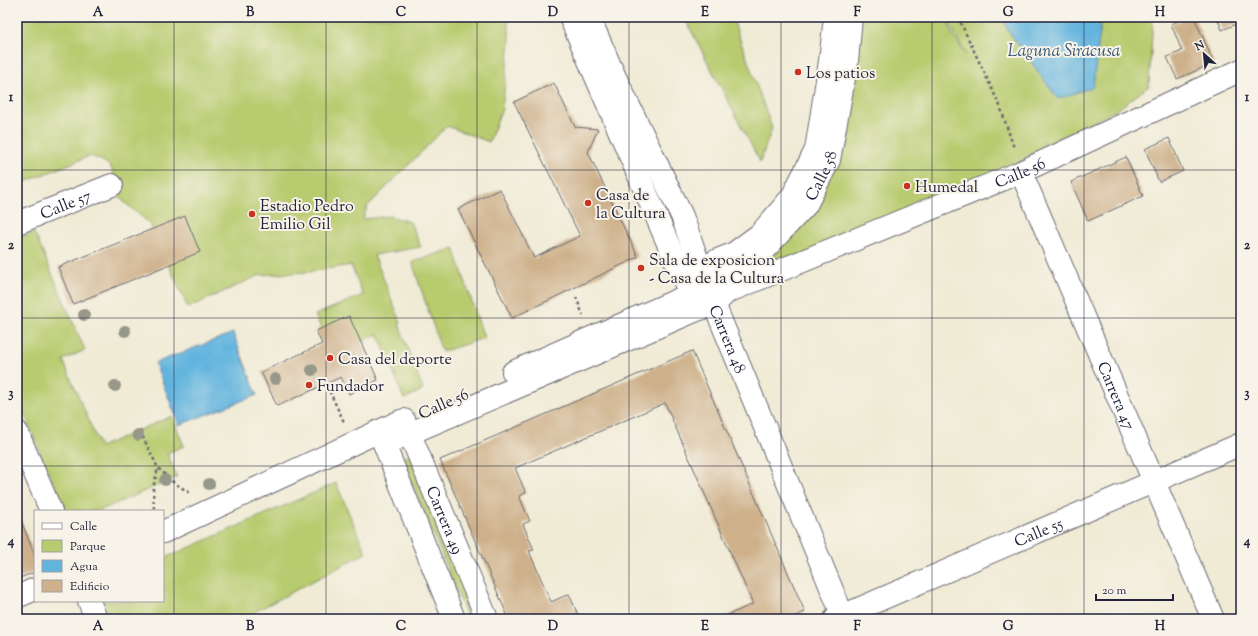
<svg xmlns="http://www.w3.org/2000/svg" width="1258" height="636" font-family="'Sorts Mill Goudy',serif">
<rect width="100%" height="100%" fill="#f7f3e8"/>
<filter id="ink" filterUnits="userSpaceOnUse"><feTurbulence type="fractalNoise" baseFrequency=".025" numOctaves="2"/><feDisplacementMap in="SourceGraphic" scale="8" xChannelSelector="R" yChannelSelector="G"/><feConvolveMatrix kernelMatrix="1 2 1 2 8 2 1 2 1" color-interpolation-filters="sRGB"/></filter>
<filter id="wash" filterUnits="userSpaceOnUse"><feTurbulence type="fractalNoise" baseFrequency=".012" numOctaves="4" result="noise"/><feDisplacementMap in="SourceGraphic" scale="16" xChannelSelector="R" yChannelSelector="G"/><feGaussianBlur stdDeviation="0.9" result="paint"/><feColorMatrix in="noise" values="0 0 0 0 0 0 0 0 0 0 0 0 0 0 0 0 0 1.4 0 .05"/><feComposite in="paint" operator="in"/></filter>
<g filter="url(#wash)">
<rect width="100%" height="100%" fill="#f0ebd5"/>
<path fill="#b8cb6e" stroke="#6d7654" d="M 17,17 L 508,17 L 510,43 L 502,109 L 489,142 L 447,126 L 367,207 L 363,219 L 390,216 L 410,222 L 421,247 L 374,255 L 401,323 L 399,324 L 423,390 L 404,399 L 378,334 L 333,354 L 315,315 L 363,295 L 351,265 L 309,272 L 260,275 L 188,308 L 150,224 L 124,202 L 112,187 C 118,167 107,162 90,156 L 17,185 Z
M 684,17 L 732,17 L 772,128 L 760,162 Z
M 839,17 L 945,17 L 954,37 L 966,55 L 946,17 L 1003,17 L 1007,29 L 1058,99 L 1100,31 L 1099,17 L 1153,17 L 1149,86 L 1117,110 L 1049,143 L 1042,142 L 1049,144 L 1003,171 L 730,286 L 805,206 Z
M 34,232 L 85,350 L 63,360 L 100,447 L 172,416 L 184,446 L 167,453 L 177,477 L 99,511 L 65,511 L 17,397 L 17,239 Z
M 454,248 L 484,338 L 442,352 L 412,262 Z
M 414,453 L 482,619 L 468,619 L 402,458 Z
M 336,483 L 366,553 L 241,619 L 102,619 L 94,601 L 163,601 L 163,559 Z"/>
<path fill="#62b4de" stroke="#426b8c" d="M 1003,17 L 1099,17 L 1100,31 L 1093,87 L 1058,99 L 1007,29 Z
M 233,333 L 257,395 L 179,425 L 155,363 Z"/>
<g id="blocks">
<path fill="#ceb18b" d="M 1188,17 L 1194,17 L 1214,63 L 1177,79 L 1167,57 L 1182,51 L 1171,24 Z
M 1217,17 L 1241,17 L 1241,22 L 1222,30 Z
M 554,83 L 575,127 L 598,129 L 588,152 L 638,257 L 512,318 L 458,209 L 500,189 L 534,258 L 580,236 L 514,102 Z
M 1169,138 L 1183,171 L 1159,182 L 1145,149 Z
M 1126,157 L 1143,196 L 1088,221 L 1071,182 Z
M 185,216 L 200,252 L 73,304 L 58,267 Z
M 349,316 L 378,380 L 349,394 L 341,377 L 277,406 L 261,372 L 322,344 L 316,331 Z
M 692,351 L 805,612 L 788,619 L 719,619 L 753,604 L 665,403 L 515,468 L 526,493 L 519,496 L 530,521 L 523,524 L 534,550 L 529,551 L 551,602 L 569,594 L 580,619 L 509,619 L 440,460 Z
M 17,510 L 35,556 L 35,572 L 17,579 Z"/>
</g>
</g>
<g filter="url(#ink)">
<use href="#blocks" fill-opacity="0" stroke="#6a6871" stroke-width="1"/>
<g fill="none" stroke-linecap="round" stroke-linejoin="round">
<defs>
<g id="street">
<path d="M 570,17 L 696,308"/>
<path id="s1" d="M 589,17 L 615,77 L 682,216 L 707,287 L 844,619"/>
<path id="s2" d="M 1021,172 L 1213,619"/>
<path id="s3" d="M 17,223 L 112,185"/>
<path d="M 715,261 L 733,254 L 760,234 L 792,197 L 816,150 L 830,61 L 835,17"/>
<path id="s4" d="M 704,278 L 740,268 L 763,251 L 806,205 L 829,160 L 847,62 L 851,17"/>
<path d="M 513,372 L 707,287 L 720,290"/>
<path id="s5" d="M 404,420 L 487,619"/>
<path d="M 379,431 L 454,619"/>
<path d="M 17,432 L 51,511"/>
<path id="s6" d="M 385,444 L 697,310 L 714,305 L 727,292 L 1021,172 L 1241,70"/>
<path d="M 163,532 L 401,421"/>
<path d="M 17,597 L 35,589"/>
<path d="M 89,601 L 96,619"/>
<path id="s7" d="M 835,619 L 1241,444"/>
</g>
</defs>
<use href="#street" stroke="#6a6871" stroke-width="24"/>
<path stroke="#6a6871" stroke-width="2.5" stroke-dasharray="3 3" stroke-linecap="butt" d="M 958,17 L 1000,106 L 1014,148
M 576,297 L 583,315
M 327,386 L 344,422
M 140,431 L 158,468 L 173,482 L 190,493
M 154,509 L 153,488 L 158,468"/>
<use href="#street" stroke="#fff" stroke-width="22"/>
</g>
<g fill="#979889">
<circle cx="84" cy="315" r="6"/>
<circle cx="125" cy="331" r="6"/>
<circle cx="312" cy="370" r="6"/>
<circle cx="275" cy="379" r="6"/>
<circle cx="115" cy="386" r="6"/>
<circle cx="138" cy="435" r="6"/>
<circle cx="165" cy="480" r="6"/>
<circle cx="209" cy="484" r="6"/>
</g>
</g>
<path fill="none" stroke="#22223b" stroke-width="1" stroke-opacity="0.55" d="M 174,17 L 174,619M 326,17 L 326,619M 477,17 L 477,619M 629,17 L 629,619M 781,17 L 781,619M 932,17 L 932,619M 1084,17 L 1084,619M 17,170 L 1241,170M 17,318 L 1241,318M 17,466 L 1241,466"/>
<g fill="#c8321e" stroke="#f7f3e8" stroke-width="1.5">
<circle cx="798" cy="72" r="4"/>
<circle cx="907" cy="186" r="4"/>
<circle cx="588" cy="203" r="4"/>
<circle cx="252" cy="214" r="4"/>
<circle cx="641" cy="268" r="4"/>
<circle cx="330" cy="358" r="4"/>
<circle cx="309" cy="385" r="4"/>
</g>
<g text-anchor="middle" stroke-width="4" stroke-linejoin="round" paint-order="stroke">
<g font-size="16" fill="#22223b" stroke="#f7f3e8" text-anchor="start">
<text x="806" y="78">Los patios</text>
<text x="915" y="192">Humedal</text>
<text x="596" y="200">Casa de<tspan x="596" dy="18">la Cultura</tspan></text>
<text x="260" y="211">Estadio Pedro<tspan x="260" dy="18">Emilio Gil</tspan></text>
<text x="649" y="265">Sala de exposicion<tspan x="649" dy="18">- Casa de la Cultura</tspan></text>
<text x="338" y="364">Casa del deporte</text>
<text x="317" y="391">Fundador</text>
</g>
<g font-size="16" fill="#22223b" stroke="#f7f3e8">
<text dy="6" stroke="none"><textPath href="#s6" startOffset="692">Calle 56</textPath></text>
<text dy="6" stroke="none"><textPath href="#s4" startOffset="162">Calle 58</textPath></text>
<text dy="6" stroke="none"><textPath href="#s3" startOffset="52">Calle 57</textPath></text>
<text dy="6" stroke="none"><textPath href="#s1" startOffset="351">Carrera 48</textPath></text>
<text dy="6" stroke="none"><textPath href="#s2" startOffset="243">Carrera 47</textPath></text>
<text transform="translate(443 403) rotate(-24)" y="6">Calle 56</text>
<text dy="6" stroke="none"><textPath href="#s5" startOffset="108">Carrera 49</textPath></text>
<text dy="6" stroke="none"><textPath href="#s7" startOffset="221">Calle 55</textPath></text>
</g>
<g font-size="17" font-style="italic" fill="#385574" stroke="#f7f3e8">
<text x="1064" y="56">Laguna Siracusa</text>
</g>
</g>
<rect width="1258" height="636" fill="none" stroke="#f7f3e8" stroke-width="44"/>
<rect x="34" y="510" width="130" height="92" fill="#f7f3e8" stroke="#a29fa3"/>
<rect x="42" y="523" width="20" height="6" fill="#ffffff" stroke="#a29fa3"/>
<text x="70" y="530" font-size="12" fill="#22223b">Calle</text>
<rect x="42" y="540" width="20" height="12" fill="#b8cb6e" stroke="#a29fa3"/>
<text x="70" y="550" font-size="12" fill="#22223b">Parque</text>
<rect x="42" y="560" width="20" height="12" fill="#62b4de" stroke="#a29fa3"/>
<text x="70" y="570" font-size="12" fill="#22223b">Agua</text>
<rect x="42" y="580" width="20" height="12" fill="#ceb18b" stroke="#a29fa3"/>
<text x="70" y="590" font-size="12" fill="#22223b">Edificio</text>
<g transform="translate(1204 54) rotate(333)" stroke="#f7f3e8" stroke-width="3" paint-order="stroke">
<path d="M0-3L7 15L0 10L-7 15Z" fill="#22223b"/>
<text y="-6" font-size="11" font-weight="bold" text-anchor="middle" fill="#22223b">N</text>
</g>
<path d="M1096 594v6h77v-6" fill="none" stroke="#22223b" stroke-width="2"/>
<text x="1102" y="594" font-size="12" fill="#22223b" stroke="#f7f3e8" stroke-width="3" paint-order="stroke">20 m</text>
<rect x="22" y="22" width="1214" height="592" fill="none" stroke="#22223b" stroke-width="1.5"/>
<g font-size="13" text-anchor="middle" font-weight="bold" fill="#22223b">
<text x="98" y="16">A</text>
<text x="250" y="16">B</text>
<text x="401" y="16">C</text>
<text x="553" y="16">D</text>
<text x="705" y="16">E</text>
<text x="857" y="16">F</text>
<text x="1008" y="16">G</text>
<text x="1160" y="16">H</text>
<text x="11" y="101">1</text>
<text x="1247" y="101">1</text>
<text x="11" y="249">2</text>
<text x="1247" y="249">2</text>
<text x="11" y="397">3</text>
<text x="1247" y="397">3</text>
<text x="11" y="545">4</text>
<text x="1247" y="545">4</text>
<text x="98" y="630">A</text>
<text x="250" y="630">B</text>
<text x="401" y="630">C</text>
<text x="553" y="630">D</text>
<text x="705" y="630">E</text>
<text x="857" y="630">F</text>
<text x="1008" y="630">G</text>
<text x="1160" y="630">H</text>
</g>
</svg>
